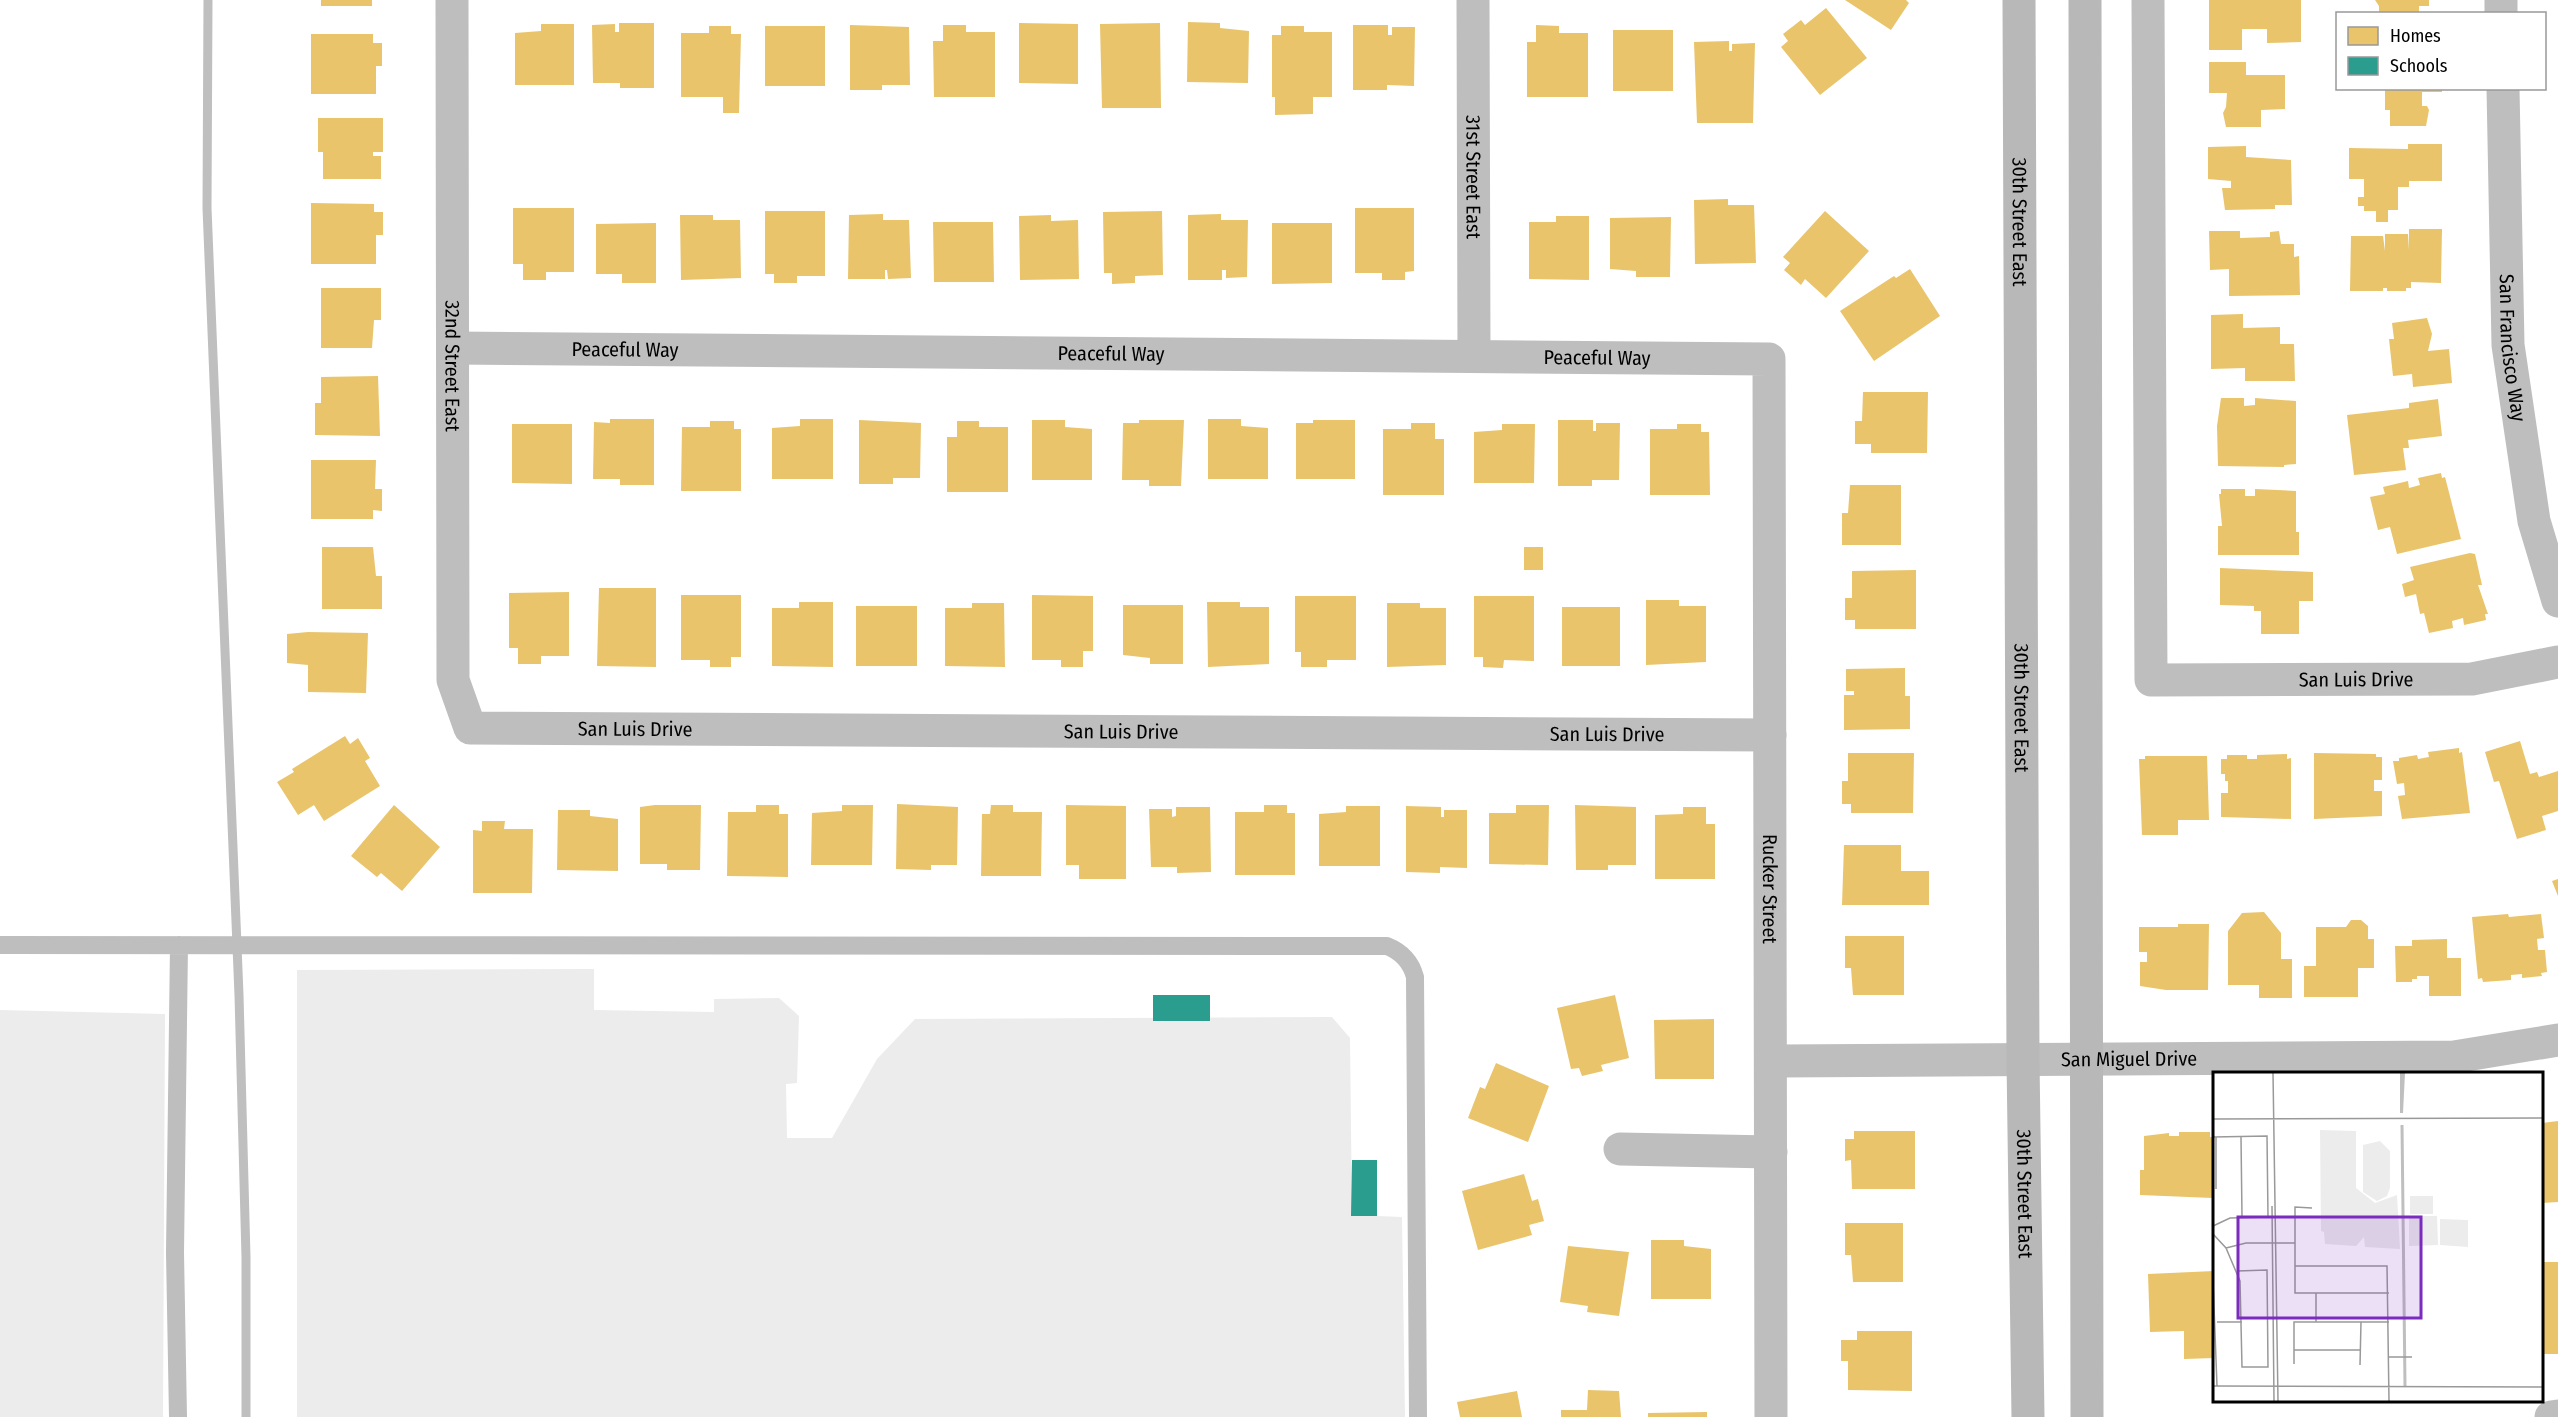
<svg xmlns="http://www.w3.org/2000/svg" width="2558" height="1417" font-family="'Fira Sans Condensed',sans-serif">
<rect width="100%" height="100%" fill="#fff"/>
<path fill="#ececec" d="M 594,969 L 594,1010 L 714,1012 L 714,999 L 779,998 L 799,1016 L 797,1083 L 786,1084 L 787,1138 L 832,1138 L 877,1059 L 915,1019 L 1332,1017 L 1350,1038 L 1352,1215 L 1402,1217 L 1405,1417 L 297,1417 L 297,970 Z
M 0,1010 L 165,1014 L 163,1417 L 0,1417 Z"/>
<path fill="#e9c46a" d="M 321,0 L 372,0 L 372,6 L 321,6 Z
M 1845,0 L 1906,0 L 1909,3 L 1891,30 Z
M 2209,0 L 2301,0 L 2301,42 L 2267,43 L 2267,29 L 2242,29 L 2242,50 L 2209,50 Z
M 2375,0 L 2429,0 L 2429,6 L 2419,6 L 2419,14 L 2379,14 L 2379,6 Z
M 1826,8 L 1867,58 L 1820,95 L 1781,47 L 1788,41 L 1783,34 L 1801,20 L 1805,25 Z
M 1188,22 L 1220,23 L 1220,28 L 1249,31 L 1248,83 L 1187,82 Z
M 619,23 L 654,23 L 654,88 L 620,88 L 620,83 L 593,83 L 592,25 L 615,24 L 615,32 L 619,32 Z
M 1019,23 L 1078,24 L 1078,84 L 1019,83 Z
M 1160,23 L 1161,108 L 1102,108 L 1100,24 Z
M 541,24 L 574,24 L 574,85 L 515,85 L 515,33 L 541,31 Z
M 850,25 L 909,27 L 910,85 L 882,85 L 882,90 L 850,90 Z
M 943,25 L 966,25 L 966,32 L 995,32 L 995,97 L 934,97 L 933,41 L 943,41 Z
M 1353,25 L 1388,25 L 1388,35 L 1392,35 L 1392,27 L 1415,27 L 1414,86 L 1387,85 L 1387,90 L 1353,90 Z
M 1536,25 L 1559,26 L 1559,33 L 1588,33 L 1588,97 L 1527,97 L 1527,42 L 1536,42 Z
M 709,26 L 731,26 L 731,34 L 741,34 L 739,113 L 723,113 L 723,97 L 681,97 L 681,33 L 709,33 Z
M 765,26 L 825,26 L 825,86 L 765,86 Z
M 1281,26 L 1304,26 L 1304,32 L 1332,32 L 1332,97 L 1313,97 L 1313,114 L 1275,115 L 1275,97 L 1272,97 L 1272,35 L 1281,35 Z
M 1613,30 L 1673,30 L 1673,91 L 1613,91 Z
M 311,34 L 373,34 L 373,43 L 382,43 L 382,66 L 376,66 L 376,94 L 311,94 Z
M 1729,41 L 1729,51 L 1732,51 L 1732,44 L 1755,43 L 1753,123 L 1697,123 L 1694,42 Z
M 2209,62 L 2246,62 L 2246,75 L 2285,75 L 2285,109 L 2261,110 L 2261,127 L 2226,127 L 2223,113 L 2226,107 L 2227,93 L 2209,93 Z
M 2385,88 L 2442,88 L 2442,92 L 2422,92 L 2422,106 L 2427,106 L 2429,110 L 2426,126 L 2390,126 L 2390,110 L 2385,110 Z
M 318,118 L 383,118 L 383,152 L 373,152 L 373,156 L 381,156 L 381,179 L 323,179 L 323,152 L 318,152 Z
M 2408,144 L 2442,144 L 2442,181 L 2409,181 L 2409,187 L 2398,187 L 2398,210 L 2388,210 L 2388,222 L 2376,222 L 2376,211 L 2364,211 L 2364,206 L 2358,206 L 2358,197 L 2364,197 L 2364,179 L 2349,179 L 2349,148 L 2408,149 Z
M 2246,146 L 2246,157 L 2291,160 L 2292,205 L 2275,205 L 2275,209 L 2225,210 L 2222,188 L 2231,188 L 2231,181 L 2208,179 L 2208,147 Z
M 1728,199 L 1728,205 L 1754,205 L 1756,263 L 1695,264 L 1694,200 Z
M 311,203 L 374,204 L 374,212 L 383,212 L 383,235 L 376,235 L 376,264 L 311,264 Z
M 513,208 L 574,208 L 574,272 L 546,272 L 546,280 L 523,280 L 523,264 L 513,264 Z
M 1355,208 L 1414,208 L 1414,271 L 1405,272 L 1405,280 L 1382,280 L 1382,273 L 1355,273 Z
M 765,211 L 825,211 L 825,276 L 797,276 L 797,283 L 774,283 L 774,274 L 765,274 Z
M 1162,211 L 1163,275 L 1135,276 L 1135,283 L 1112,284 L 1112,273 L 1104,273 L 1103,212 Z
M 1825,211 L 1869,251 L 1826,298 L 1805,279 L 1801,285 L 1784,270 L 1790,263 L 1783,257 Z
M 883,214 L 883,220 L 909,220 L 911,278 L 888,279 L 887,270 L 885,270 L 885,279 L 848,279 L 849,215 Z
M 1221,214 L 1221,220 L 1248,220 L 1247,277 L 1226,278 L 1226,270 L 1222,270 L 1222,280 L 1188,280 L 1188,215 Z
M 680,215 L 713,215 L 713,220 L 740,220 L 741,278 L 681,280 Z
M 1051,215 L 1051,221 L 1078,220 L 1079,279 L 1020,280 L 1019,216 Z
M 1556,216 L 1589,216 L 1589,280 L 1529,279 L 1529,222 L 1556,222 Z
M 1671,217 L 1670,277 L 1636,277 L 1636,271 L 1610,269 L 1610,218 Z
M 933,222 L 993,222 L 994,282 L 934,282 Z
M 656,223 L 656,283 L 622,283 L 622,274 L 596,274 L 596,224 Z
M 1272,223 L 1332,223 L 1332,283 L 1272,284 Z
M 2409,229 L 2442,229 L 2441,283 L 2411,282 L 2411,288 L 2406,288 L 2406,291 L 2387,291 L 2387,288 L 2383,288 L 2383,291 L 2350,291 L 2351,236 L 2383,236 L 2385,251 L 2385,234 L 2408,234 L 2409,250 Z
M 2209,231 L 2240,231 L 2240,238 L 2270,237 L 2270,232 L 2279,231 L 2281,244 L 2294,244 L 2294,257 L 2299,256 L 2300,295 L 2229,296 L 2229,269 L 2210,270 Z
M 1910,269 L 1940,316 L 1874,361 L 1840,311 L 1894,276 L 1896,278 Z
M 321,288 L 381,288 L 381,320 L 374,320 L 372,348 L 321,348 Z
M 2243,314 L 2243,328 L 2280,327 L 2280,344 L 2294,344 L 2295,381 L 2245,381 L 2245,368 L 2211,369 L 2211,315 Z
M 2427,318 L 2432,334 L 2428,351 L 2449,349 L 2452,383 L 2413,387 L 2412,374 L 2393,376 L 2389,339 L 2394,339 L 2392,323 Z
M 378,376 L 380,436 L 315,435 L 315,403 L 321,403 L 321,377 Z
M 1863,392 L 1928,392 L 1927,453 L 1871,453 L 1871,444 L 1855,444 L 1855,421 L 1862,421 Z
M 2221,398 L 2244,398 L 2244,406 L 2255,405 L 2255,398 L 2296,401 L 2296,464 L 2284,465 L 2284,467 L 2218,466 L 2217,426 Z
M 2438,399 L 2442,436 L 2408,440 L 2409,448 L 2403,448 L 2406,470 L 2354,475 L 2347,415 L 2409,408 L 2409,403 Z
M 610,419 L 654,419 L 654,485 L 620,485 L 620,479 L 593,479 L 594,422 L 610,423 Z
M 800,419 L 833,419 L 833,479 L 772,479 L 772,428 L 800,426 Z
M 1208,419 L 1241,419 L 1241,426 L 1268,428 L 1268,479 L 1208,479 Z
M 859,420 L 921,423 L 920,478 L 893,478 L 893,484 L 859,484 Z
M 1032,420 L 1065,420 L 1065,427 L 1092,429 L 1092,480 L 1032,480 Z
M 1139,420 L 1184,420 L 1181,486 L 1149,486 L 1149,480 L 1122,480 L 1123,423 L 1139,423 Z
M 1313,420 L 1355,420 L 1355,479 L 1296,479 L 1296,423 L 1313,423 Z
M 1558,420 L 1593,420 L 1593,431 L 1596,431 L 1596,423 L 1620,423 L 1619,480 L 1592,480 L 1592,486 L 1558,486 Z
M 710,421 L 734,421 L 734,429 L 741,429 L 741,491 L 681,491 L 682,427 L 710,427 Z
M 957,421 L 979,421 L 979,427 L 1008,427 L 1008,492 L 947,492 L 947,437 L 957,437 Z
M 1411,423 L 1435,423 L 1435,439 L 1444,439 L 1444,495 L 1383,495 L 1383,429 L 1411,429 Z
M 512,424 L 572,424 L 572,484 L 512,483 Z
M 1502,424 L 1535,424 L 1534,483 L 1474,483 L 1474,432 L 1502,430 Z
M 1677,424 L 1701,424 L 1701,432 L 1709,432 L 1710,495 L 1650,495 L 1650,429 L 1677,429 Z
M 311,460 L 376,460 L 375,489 L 382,489 L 382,511 L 373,510 L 373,519 L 311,519 Z
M 2441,473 L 2442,478 L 2445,477 L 2461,539 L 2397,554 L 2390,527 L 2378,530 L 2370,497 L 2385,494 L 2383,487 L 2408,481 L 2409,488 L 2420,485 L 2418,478 Z
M 1850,485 L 1901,485 L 1901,545 L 1842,545 L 1842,513 L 1848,513 Z
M 2221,489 L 2245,489 L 2245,496 L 2255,496 L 2255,489 L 2296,491 L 2296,532 L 2299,532 L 2299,555 L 2218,555 L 2218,526 L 2222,526 L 2219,494 L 2221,494 Z
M 322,547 L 373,547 L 376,576 L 382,576 L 382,609 L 322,609 Z
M 1524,547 L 1543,547 L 1543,570 L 1524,570 Z
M 2470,553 L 2475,554 L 2482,585 L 2478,585 L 2488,614 L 2485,614 L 2486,620 L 2464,625 L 2463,618 L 2452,621 L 2453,628 L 2429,633 L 2424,613 L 2420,614 L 2416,594 L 2405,597 L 2402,584 L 2414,580 L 2410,567 Z
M 2220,568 L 2313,572 L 2313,601 L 2299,601 L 2299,634 L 2261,634 L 2261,611 L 2254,611 L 2254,606 L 2220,605 Z
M 1916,570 L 1916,629 L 1855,629 L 1855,620 L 1845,620 L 1845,598 L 1852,598 L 1852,571 Z
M 599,588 L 656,588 L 656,667 L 597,666 Z
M 569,592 L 569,656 L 541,656 L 541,664 L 518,664 L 518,648 L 509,648 L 509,593 Z
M 681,595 L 741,595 L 741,657 L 731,657 L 731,667 L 710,667 L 710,660 L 681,660 Z
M 1032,595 L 1093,596 L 1093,651 L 1083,651 L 1083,667 L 1061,667 L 1061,660 L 1032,660 Z
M 1295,596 L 1356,596 L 1356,660 L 1327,660 L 1327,667 L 1301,667 L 1301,652 L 1295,652 Z
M 1474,596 L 1534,596 L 1534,661 L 1504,660 L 1503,668 L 1483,667 L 1483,657 L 1474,657 Z
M 1646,600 L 1679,600 L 1679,606 L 1706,606 L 1706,662 L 1646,665 Z
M 799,602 L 833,602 L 833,667 L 772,666 L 772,608 L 799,608 Z
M 1207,602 L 1240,602 L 1240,607 L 1269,607 L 1269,664 L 1208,667 Z
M 972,603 L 1004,603 L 1005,667 L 945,666 L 945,608 L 972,608 Z
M 1387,603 L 1420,603 L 1420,608 L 1446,608 L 1446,665 L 1387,667 Z
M 1123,605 L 1183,605 L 1183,664 L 1150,664 L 1150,658 L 1123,655 Z
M 856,606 L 917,606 L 917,666 L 856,666 Z
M 1562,607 L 1620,607 L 1620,666 L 1562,666 Z
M 308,632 L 368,633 L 366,693 L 308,692 L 308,665 L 287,663 L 287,634 Z
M 1905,668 L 1905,696 L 1910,696 L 1910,729 L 1844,730 L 1844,695 L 1854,695 L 1854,691 L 1846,691 L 1846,669 Z
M 345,736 L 350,744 L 358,738 L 370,758 L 365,761 L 380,786 L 324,821 L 314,805 L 298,815 L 277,782 L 294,772 L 292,769 Z
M 2520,741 L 2530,774 L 2537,772 L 2539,777 L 2558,771 L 2558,811 L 2542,816 L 2546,830 L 2517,839 L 2499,781 L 2494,782 L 2485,752 Z
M 2459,748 L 2459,753 L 2462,752 L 2470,813 L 2402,819 L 2398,796 L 2405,795 L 2404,783 L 2397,784 L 2393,761 L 2399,761 L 2399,758 L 2417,755 L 2418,759 L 2429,757 L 2428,752 Z
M 1848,753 L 1914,753 L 1913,813 L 1851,813 L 1851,804 L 1842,804 L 1842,781 L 1848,781 Z
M 2314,753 L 2376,754 L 2376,757 L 2382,757 L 2382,780 L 2374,780 L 2374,791 L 2382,791 L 2382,816 L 2314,819 Z
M 2287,754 L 2287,759 L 2291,758 L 2291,819 L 2221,817 L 2221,793 L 2228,793 L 2228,781 L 2225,781 L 2225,774 L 2221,774 L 2221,759 L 2227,759 L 2227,755 L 2247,755 L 2247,759 L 2257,759 L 2257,755 Z
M 2145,756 L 2207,756 L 2209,820 L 2178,820 L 2178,835 L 2142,835 L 2139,759 L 2145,759 Z
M 897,804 L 958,807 L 957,865 L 931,865 L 931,870 L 896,869 Z
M 394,805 L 440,847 L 402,891 L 381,873 L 377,877 L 351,856 Z
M 655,805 L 701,805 L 700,870 L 667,870 L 667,864 L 640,864 L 640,807 Z
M 756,805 L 779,805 L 779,814 L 788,814 L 788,877 L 727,876 L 728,812 L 756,812 Z
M 842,805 L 873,805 L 872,865 L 811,865 L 812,813 L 842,811 Z
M 991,805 L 1013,805 L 1013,812 L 1042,812 L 1041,876 L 981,876 L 982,814 L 990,814 Z
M 1066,805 L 1126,806 L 1126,879 L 1079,879 L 1079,865 L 1066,865 Z
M 1264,805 L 1287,805 L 1287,813 L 1295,813 L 1295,875 L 1235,875 L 1235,812 L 1264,812 Z
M 1516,805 L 1549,805 L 1548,865 L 1489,864 L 1489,813 L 1516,813 Z
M 1575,805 L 1636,807 L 1636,865 L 1608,865 L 1608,870 L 1576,870 Z
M 1346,806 L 1380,806 L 1380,866 L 1319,866 L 1319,814 L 1346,812 Z
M 1406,806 L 1441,807 L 1441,817 L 1444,817 L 1444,810 L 1467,810 L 1467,868 L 1440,867 L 1440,873 L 1406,872 Z
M 1176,807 L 1210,807 L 1211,872 L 1177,873 L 1177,867 L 1151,867 L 1149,809 L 1172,809 L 1172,817 L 1176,816 Z
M 1683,807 L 1706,807 L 1706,824 L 1715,824 L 1715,879 L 1655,879 L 1655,815 L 1683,814 Z
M 558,810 L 590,810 L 590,816 L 618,819 L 618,871 L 557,870 Z
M 482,821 L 505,821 L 504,829 L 533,829 L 532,893 L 473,893 L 473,830 L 482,831 Z
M 1844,845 L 1901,845 L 1901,871 L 1929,871 L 1929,905 L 1842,905 Z
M 2558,879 L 2558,896 L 2552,881 Z
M 2264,912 L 2281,933 L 2281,959 L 2292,959 L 2292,998 L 2259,998 L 2259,985 L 2228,985 L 2228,931 L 2242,913 Z
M 2508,914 L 2509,917 L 2541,914 L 2544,938 L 2537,939 L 2538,950 L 2545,950 L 2547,972 L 2541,973 L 2542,976 L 2522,978 L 2522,974 L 2511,975 L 2511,980 L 2483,982 L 2482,978 L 2478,979 L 2472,917 Z
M 2351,920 L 2361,920 L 2368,926 L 2368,939 L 2374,939 L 2374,968 L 2358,968 L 2358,997 L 2304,997 L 2304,966 L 2316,966 L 2316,927 L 2346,927 Z
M 2178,924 L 2209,924 L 2208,990 L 2166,990 L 2140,986 L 2140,962 L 2147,962 L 2147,952 L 2139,952 L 2139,927 L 2178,927 Z
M 1845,936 L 1904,936 L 1904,995 L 1853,995 L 1851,968 L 1845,968 Z
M 2447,939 L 2447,958 L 2461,958 L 2461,996 L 2429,996 L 2429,976 L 2417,976 L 2417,979 L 2412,979 L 2412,982 L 2396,982 L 2395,946 L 2412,946 L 2412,940 Z
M 1615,995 L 1629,1058 L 1601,1065 L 1603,1071 L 1582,1076 L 1579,1068 L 1571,1069 L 1557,1008 Z
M 1714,1019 L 1714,1079 L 1655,1079 L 1654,1020 Z
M 1496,1063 L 1549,1086 L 1528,1142 L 1468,1118 L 1480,1087 L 1485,1089 Z
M 2558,1121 L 2558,1202 L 2542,1203 L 2542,1123 Z
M 1854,1131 L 1915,1131 L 1915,1189 L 1852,1189 L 1851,1160 L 1845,1161 L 1845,1139 L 1854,1139 Z
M 2179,1132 L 2210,1132 L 2210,1137 L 2213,1137 L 2213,1198 L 2140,1195 L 2140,1170 L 2144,1170 L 2144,1136 L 2169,1133 L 2169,1136 L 2179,1136 Z
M 1524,1174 L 1532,1201 L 1538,1199 L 1544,1221 L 1529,1225 L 1532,1235 L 1478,1250 L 1462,1191 Z
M 1845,1223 L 1903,1223 L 1903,1282 L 1853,1282 L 1851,1255 L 1845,1255 Z
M 1651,1240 L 1684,1240 L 1684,1246 L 1711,1249 L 1711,1299 L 1651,1299 Z
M 1568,1246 L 1629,1252 L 1619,1316 L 1587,1312 L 1588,1306 L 1560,1302 Z
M 2542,1262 L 2558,1262 L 2558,1354 L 2542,1354 Z
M 2214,1271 L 2214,1358 L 2184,1359 L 2184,1331 L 2150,1332 L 2148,1274 Z
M 1857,1331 L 1912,1331 L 1912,1391 L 1848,1390 L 1848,1361 L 1841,1361 L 1841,1340 L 1857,1340 Z
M 1588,1390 L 1619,1391 L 1621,1417 L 1561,1417 L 1561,1410 L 1587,1410 Z
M 1517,1391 L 1522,1417 L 1460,1417 L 1457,1402 Z
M 1707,1412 L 1707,1417 L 1648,1417 L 1648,1413 Z"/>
<path fill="#2a9d8f" d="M 1153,995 L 1210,995 L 1210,1021 L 1153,1021 Z
M 1352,1160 L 1377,1160 L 1377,1216 L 1351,1216 Z"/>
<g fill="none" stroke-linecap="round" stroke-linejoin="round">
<path stroke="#bfbfbf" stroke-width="9" d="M 208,0 L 207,208 L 239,995 L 246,1257 L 246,1417"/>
<path stroke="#bebebe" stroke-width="18" d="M 0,945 L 1387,946 C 1402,952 1411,962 1415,977 L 1418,1417
M 178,1417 L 175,1253 L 179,945"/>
<g stroke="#bebebe" stroke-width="33">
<path id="s1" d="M 452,0 L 453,680 L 470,728 L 1770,735"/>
<path id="s2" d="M 1473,0 L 1474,355"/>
<path id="s3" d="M 2148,0 L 2151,680 L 2472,679 L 2558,662"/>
<path d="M 2501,0 L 2501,14"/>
<path id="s4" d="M 2503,88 L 2508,345 L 2534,521 L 2558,601"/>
<path id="s5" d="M 454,348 L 1769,359 L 1771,1417"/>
<path id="s6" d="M 1771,1061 L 2454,1057 L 2558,1040"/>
<path d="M 1620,1149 L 1771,1152"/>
<path d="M 2551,1417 L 2558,1416"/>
</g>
<g stroke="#b8b8b8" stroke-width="33">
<path id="s7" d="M 2019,0 L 2023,1060 L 2028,1417"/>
<path d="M 2085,0 L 2087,1417"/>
</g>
</g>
<g text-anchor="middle" stroke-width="6" stroke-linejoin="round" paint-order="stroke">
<g font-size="20" fill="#000" stroke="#fff">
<text dy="7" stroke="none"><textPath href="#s2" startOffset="177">31st Street East</textPath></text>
<text dy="7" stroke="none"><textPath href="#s7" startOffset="222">30th Street East</textPath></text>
<text dy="7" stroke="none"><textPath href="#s4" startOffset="260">San Francisco Way</textPath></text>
<text dy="7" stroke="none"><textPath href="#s5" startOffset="171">Peaceful Way</textPath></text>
<text dy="7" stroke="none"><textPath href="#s5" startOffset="657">Peaceful Way</textPath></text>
<text dy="7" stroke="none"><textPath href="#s5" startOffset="1143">Peaceful Way</textPath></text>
<text dy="7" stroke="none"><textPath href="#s1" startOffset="366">32nd Street East</textPath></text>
<text dy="7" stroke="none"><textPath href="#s3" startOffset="885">San Luis Drive</textPath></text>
<text dy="7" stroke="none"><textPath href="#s7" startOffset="708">30th Street East</textPath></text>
<text dy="7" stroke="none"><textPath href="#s1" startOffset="896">San Luis Drive</textPath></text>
<text dy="7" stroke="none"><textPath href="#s1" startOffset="1382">San Luis Drive</textPath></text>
<text dy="7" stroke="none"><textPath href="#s1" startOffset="1868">San Luis Drive</textPath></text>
<text dy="7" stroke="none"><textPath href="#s5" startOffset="1845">Rucker Street</textPath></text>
<text dy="7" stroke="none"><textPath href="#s6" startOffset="358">San Miguel Drive</textPath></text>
<text dy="7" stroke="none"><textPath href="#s7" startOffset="1194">30th Street East</textPath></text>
</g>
</g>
<g transform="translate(2213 1072)">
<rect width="330" height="330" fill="#fff"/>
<path d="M 107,58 L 143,59 L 143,116 L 162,131 L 184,123 L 187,177 L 152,175 L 151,165 L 143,174 L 112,172 L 111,160 L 108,159 ZM 167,69 L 177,79 L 177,116 L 174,124 L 164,129 L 150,120 L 150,73 ZM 197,124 L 220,124 L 220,142 L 197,142 ZM 196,144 L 224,144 L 225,173 L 196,174 ZM 227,147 L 255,148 L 255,175 L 227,173 Z" fill="#ececec"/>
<path d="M 187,1 L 192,1 L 190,41 L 187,41 Z" fill="#bfbfbf"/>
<path fill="none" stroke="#bfbfbf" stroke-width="3" d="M 189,53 L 192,314"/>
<path fill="none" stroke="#999" stroke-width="1.5" d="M 60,1 L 65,329M 330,46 L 330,85M 0,47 L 330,46M 0,65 L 54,64 L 55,145 L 17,146 L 0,154M 3,65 L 3,117M 28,65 L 29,145M 59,134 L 61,329M 99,136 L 82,135 L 82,221 L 176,221M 0,162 L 13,176 L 27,209 L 29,295 L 55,295 L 54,198 L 24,199M 13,176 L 33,171 L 82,171M 82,194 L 174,194 L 176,329M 0,208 L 4,314M 103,221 L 103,250M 4,250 L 29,250M 81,278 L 148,278M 176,285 L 199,285M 81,292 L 81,250 L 176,250M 147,293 L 148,250M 0,314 L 330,315"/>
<path fill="#7b2cbf" fill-opacity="0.15" stroke="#7b2cbf" stroke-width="3" d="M 25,145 L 208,145 L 208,246 L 25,246 Z"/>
<rect width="330" height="330" fill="none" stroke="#000" stroke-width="3"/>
</g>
<rect x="2336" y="12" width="210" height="78" fill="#ffffff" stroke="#999999" stroke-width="1.5"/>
<rect x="2348" y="27" width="30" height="18" fill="#e9c46a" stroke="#999999" stroke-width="1.5"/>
<text x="2390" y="42" font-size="18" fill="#000000">Homes</text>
<rect x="2348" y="57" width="30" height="18" fill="#2a9d8f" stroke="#999999" stroke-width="1.5"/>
<text x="2390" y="72" font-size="18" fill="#000000">Schools</text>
</svg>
